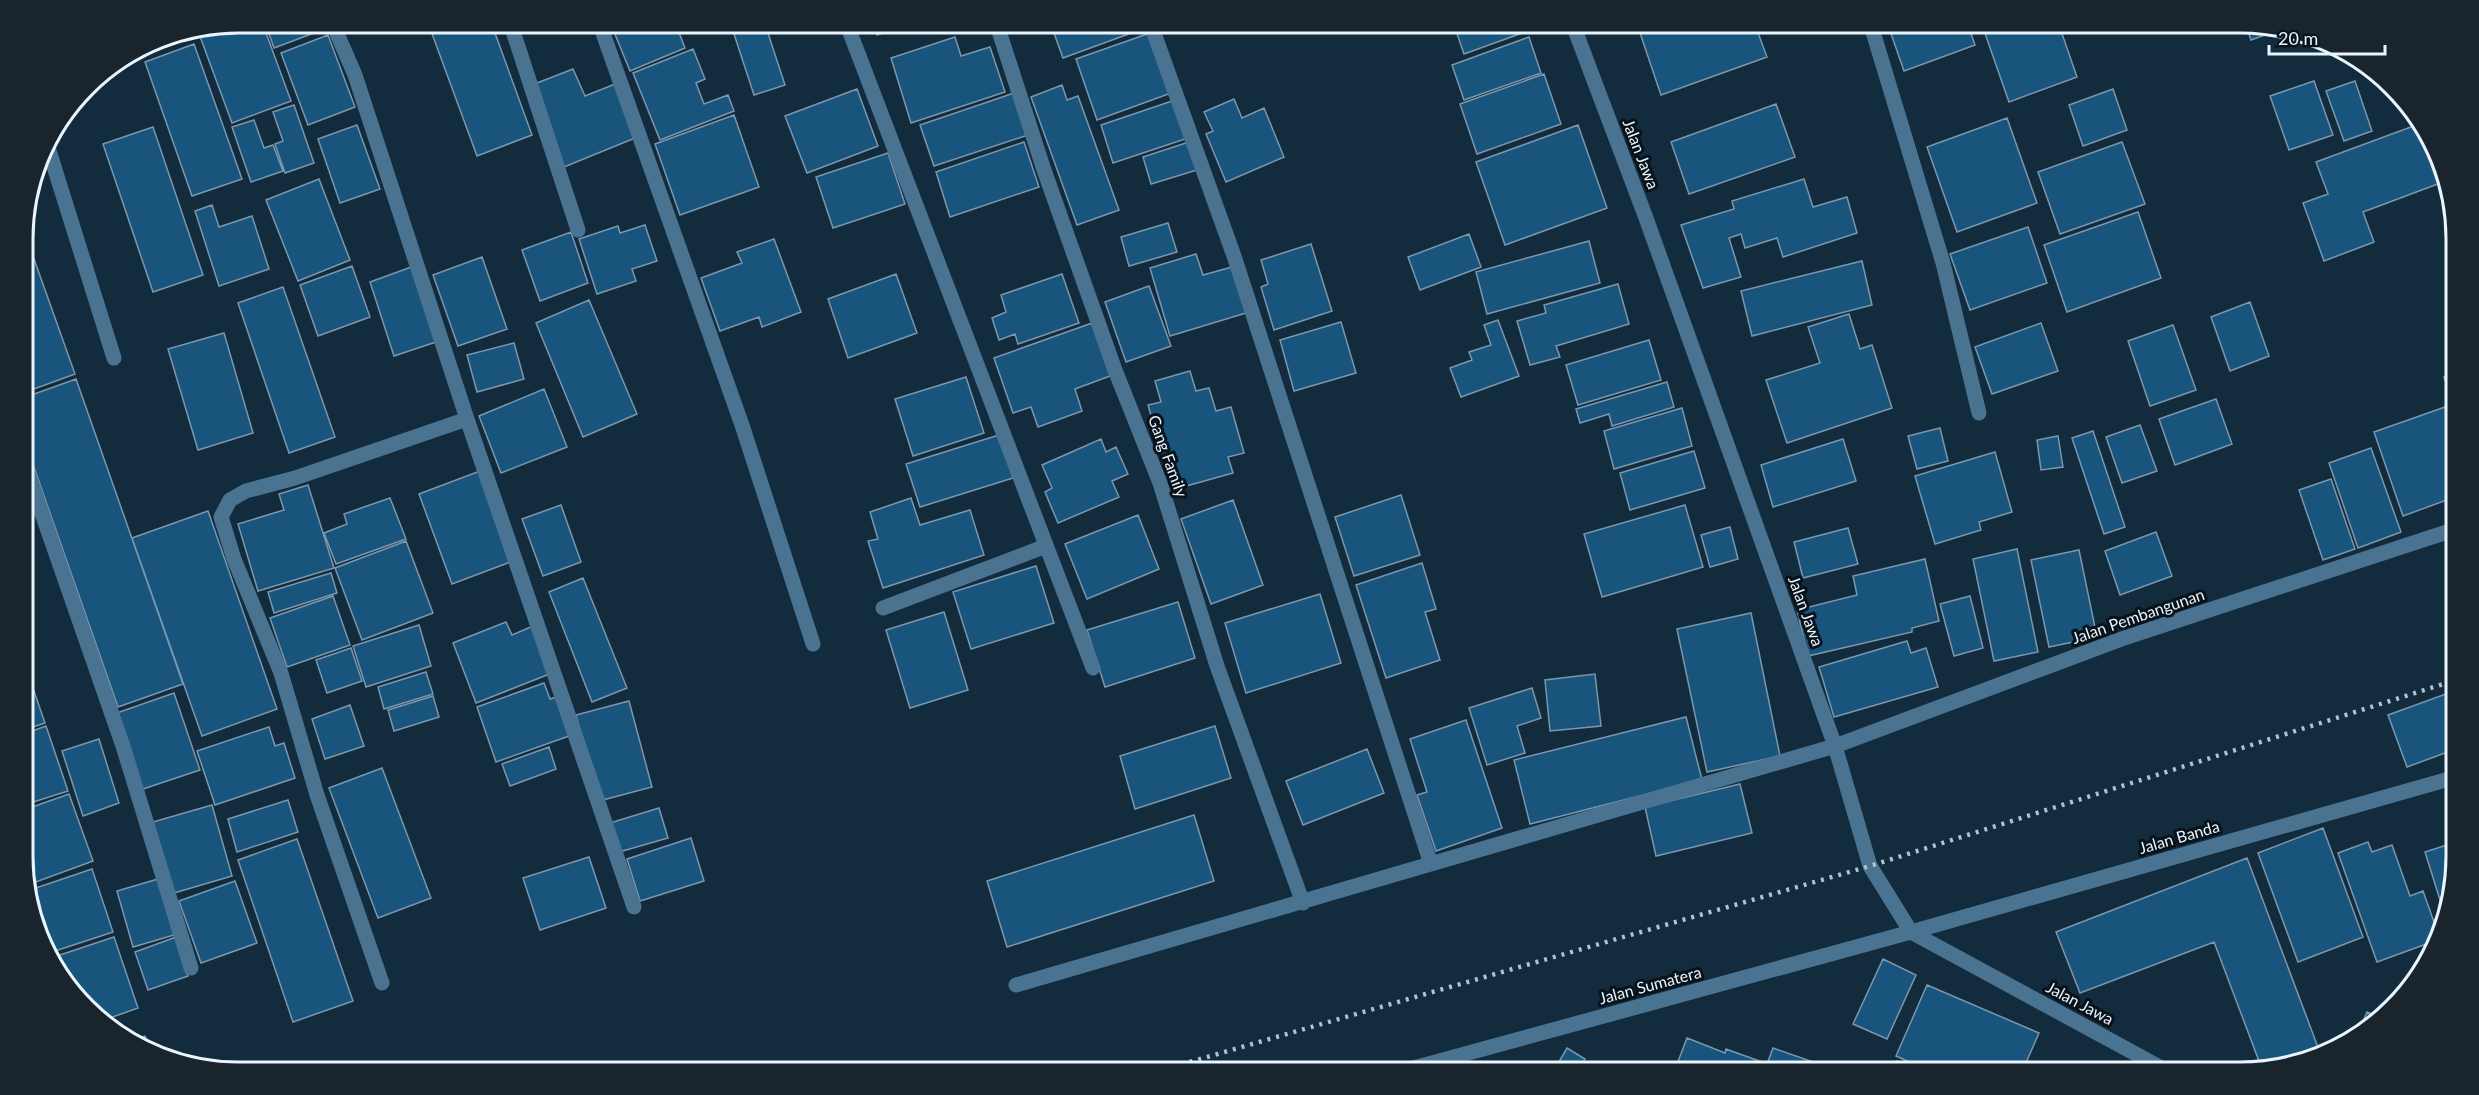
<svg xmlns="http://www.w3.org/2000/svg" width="2479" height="1095" font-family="Lato,sans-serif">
<rect width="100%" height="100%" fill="#122b3d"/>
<path fill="#18547b" stroke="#7c97ad" stroke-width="1.5" d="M 239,22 L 262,22 L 291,101 L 232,123 L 198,31 Z
M 265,22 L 319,22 L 322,30 L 274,48 Z
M 454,22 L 491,22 L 532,135 L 477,156 L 431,31 Z
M 610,22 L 675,22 L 685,48 L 630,71 Z
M 873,22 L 913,22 L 877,35 Z
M 1050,22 L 1143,22 L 1145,28 L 1063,58 Z
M 1453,22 L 1535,22 L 1536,28 L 1464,54 Z
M 1659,22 L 1754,22 L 1767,57 L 1661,95 L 1639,30 Z
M 1896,22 L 1967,22 L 1975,45 L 1904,71 L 1888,25 Z
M 1981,22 L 2058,22 L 2077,77 L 2009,102 Z
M 2245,23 L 2279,30 L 2251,40 Z
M 765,24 L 785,85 L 754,95 L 734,34 Z
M 1150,33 L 1171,93 L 1097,120 L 1076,59 Z
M 328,35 L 355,107 L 308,125 L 281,53 Z
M 955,37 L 961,56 L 990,47 L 1005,92 L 911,123 L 891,58 Z
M 1529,37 L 1541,73 L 1464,100 L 1452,65 Z
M 194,44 L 242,179 L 192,196 L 145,62 Z
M 693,49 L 705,79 L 696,83 L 704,104 L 728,95 L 734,111 L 660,140 L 633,73 Z
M 573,69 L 585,96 L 615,84 L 635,138 L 564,167 L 532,85 Z
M 1544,74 L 1561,124 L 1477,154 L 1460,104 Z
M 2314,81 L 2333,135 L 2289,150 L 2270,96 Z
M 2355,81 L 2372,131 L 2344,141 L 2326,91 Z
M 1062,85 L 1067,100 L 1078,96 L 1119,210 L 1077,225 L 1031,97 Z
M 857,89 L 878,146 L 807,173 L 785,116 Z
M 2113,89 L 2127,130 L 2083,146 L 2069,105 Z
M 1017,92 L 1031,134 L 934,166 L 920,125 Z
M 1234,99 L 1242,118 L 1264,108 L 1284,157 L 1226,182 L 1206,134 L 1213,131 L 1204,112 Z
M 1175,100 L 1188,138 L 1113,163 L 1101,125 Z
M 1776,104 L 1795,157 L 1689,194 L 1671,142 Z
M 294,105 L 314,163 L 285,173 L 275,144 L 283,141 L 273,112 Z
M 734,115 L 759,187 L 680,215 L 655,144 Z
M 2007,118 L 2037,203 L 1957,232 L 1927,147 Z
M 254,120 L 264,148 L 273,145 L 283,171 L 251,182 L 232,127 Z
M 2419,124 L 2443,182 L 2363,212 L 2374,242 L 2324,261 L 2303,203 L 2328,194 L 2316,162 Z
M 357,125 L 380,189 L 340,203 L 318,139 Z
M 1578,125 L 1607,208 L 1505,245 L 1476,162 Z
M 153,127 L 203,275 L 153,292 L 103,144 Z
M 1024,142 L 1039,187 L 950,217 L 936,172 Z
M 1189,142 L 1197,170 L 1151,184 L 1143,157 Z
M 2122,142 L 2145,204 L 2060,234 L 2038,172 Z
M 888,153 L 905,204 L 833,228 L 816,177 Z
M 319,179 L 350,260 L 298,281 L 266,200 Z
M 1804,179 L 1813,207 L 1847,197 L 1857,233 L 1783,257 L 1777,238 L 1745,248 L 1741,234 L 1729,238 L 1741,277 L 1703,288 L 1681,225 L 1734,209 L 1732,201 Z
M 212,205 L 219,227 L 252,216 L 269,269 L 219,286 L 195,211 Z
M 2138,212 L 2161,278 L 2067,312 L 2044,245 Z
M 1168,223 L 1177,252 L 1129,266 L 1121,237 Z
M 645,225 L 657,261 L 632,269 L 636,281 L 597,294 L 579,239 L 618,226 L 620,233 Z
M 2028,227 L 2047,283 L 1970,310 L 1950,254 Z
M 23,228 L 75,374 L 23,393 Z
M 571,232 L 588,283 L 540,301 L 522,250 Z
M 1469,234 L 1481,267 L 1420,290 L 1408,257 Z
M 774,239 L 801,312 L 762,327 L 759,317 L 720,331 L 701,278 L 742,263 L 737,252 Z
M 1589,241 L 1600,283 L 1487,314 L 1476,272 Z
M 1311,244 L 1332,311 L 1274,330 L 1261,287 L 1268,284 L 1261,260 Z
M 1196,254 L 1203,275 L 1232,267 L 1246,313 L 1170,336 L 1150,268 Z
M 482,257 L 507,329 L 458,346 L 433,275 Z
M 1862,261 L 1872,305 L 1752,336 L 1741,291 Z
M 352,266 L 370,317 L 318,336 L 300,285 Z
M 414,266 L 439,341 L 394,356 L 370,282 Z
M 896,274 L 917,333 L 848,358 L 828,299 Z
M 1062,274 L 1079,323 L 1018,344 L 1015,334 L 999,340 L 992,318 L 1006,312 L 1001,295 Z
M 1618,284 L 1629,324 L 1556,346 L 1560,357 L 1530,365 L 1517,321 L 1546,313 L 1544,305 Z
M 1149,286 L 1171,346 L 1126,362 L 1105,302 Z
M 283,287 L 335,437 L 289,453 L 238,303 Z
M 589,300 L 637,414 L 583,437 L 536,323 Z
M 2250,302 L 2269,356 L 2230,371 L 2211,317 Z
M 1849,314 L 1860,349 L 1872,345 L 1892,408 L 1787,443 L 1766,380 L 1820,363 L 1808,327 Z
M 1498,320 L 1519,376 L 1461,397 L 1450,368 L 1472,360 L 1469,352 L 1491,345 L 1484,325 Z
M 1341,322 L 1356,373 L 1294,391 L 1280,340 Z
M 1092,323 L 1110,376 L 1075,389 L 1082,411 L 1038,427 L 1031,407 L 1013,413 L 994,358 Z
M 2041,323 L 2058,371 L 1992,394 L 1975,347 Z
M 2173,325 L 2196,390 L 2150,406 L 2128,341 Z
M 224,333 L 253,433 L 198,450 L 168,349 Z
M 1649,340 L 1661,380 L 1578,405 L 1566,365 Z
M 514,343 L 524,379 L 477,392 L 467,355 Z
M 1190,371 L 1196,391 L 1209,388 L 1216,411 L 1231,407 L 1244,453 L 1228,457 L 1233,473 L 1172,490 L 1148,405 L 1161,402 L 1155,381 Z
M 2455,373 L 2455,411 L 2444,377 Z
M 966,377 L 984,433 L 913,456 L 895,399 Z
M 76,379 L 183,684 L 118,707 L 23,436 L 23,398 Z
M 1667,382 L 1674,407 L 1612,426 L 1609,414 L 1580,423 L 1576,409 Z
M 544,389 L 567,447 L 501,473 L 479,416 Z
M 2216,399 L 2232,444 L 2175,465 L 2159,419 Z
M 2445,407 L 2455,436 L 2455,497 L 2403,516 L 2374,432 Z
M 1682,408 L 1692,446 L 1614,469 L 1604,431 Z
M 2140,425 L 2157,471 L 2122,483 L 2106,437 Z
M 1940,428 L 1948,461 L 1917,469 L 1908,436 Z
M 2093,431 L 2125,527 L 2104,534 L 2072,438 Z
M 999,435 L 1013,478 L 920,507 L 906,464 Z
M 2058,436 L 2063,467 L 2041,470 L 2037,440 Z
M 1101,439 L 1106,452 L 1116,447 L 1128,474 L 1112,481 L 1119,497 L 1058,523 L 1045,492 L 1052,488 L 1042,465 Z
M 1843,439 L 1856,481 L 1773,507 L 1761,465 Z
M 2371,448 L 2401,532 L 2358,548 L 2329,463 Z
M 1694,451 L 1705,488 L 1630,510 L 1620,473 Z
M 1995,452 L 2012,512 L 1979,522 L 1981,530 L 1935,544 L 1915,476 Z
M 480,471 L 513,561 L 452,584 L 419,494 Z
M 2331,479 L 2355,549 L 2323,560 L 2299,490 Z
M 308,485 L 334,568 L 258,591 L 238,524 L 284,510 L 279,494 Z
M 1401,495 L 1420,555 L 1354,576 L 1335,517 Z
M 390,498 L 406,539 L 336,564 L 324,533 L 347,524 L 344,514 Z
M 911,498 L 920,525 L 970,510 L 984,555 L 883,588 L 868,541 L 878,539 L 870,512 Z
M 1233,500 L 1263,585 L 1211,604 L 1181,519 Z
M 561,505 L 581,562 L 543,576 L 522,519 Z
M 1685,505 L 1703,567 L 1602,597 L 1584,534 Z
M 208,511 L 277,709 L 202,736 L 132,538 Z
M 1138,515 L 1159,569 L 1087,599 L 1065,544 Z
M 1730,527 L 1738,559 L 1710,567 L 1701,535 Z
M 1848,528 L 1858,564 L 1803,578 L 1794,542 Z
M 2156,532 L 2172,576 L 2120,595 L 2105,551 Z
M 406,541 L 433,613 L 362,640 L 335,568 Z
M 2017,549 L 2038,652 L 1994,661 L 1973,559 Z
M 2079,550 L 2097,637 L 2049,647 L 2031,560 Z
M 1925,559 L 1939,621 L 1912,628 L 1912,632 L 1808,656 L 1797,610 L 1857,595 L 1853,576 Z
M 1422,563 L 1436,609 L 1425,612 L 1440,660 L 1386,678 L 1356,585 Z
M 1036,566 L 1054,623 L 971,649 L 953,592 Z
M 331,573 L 337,593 L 274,613 L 268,592 Z
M 583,578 L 627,688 L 592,702 L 549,592 Z
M 1320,594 L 1341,663 L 1246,693 L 1225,623 Z
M 333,596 L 350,645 L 287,667 L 270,618 Z
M 1970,596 L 1983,648 L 1954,656 L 1940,604 Z
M 1178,602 L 1195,658 L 1105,687 L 1087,630 Z
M 944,612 L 968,690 L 910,708 L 886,630 Z
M 1751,613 L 1780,756 L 1707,772 L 1677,629 Z
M 506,622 L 512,635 L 533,626 L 552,673 L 476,703 L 453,643 Z
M 419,625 L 431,666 L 366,687 L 353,646 Z
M 1907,641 L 1911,653 L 1926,648 L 1938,687 L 1834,717 L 1819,667 Z
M 351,648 L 362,681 L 327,693 L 316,660 Z
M 24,662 L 45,723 L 24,730 Z
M 426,672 L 433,694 L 384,709 L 378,687 Z
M 1595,674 L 1601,726 L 1550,731 L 1545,680 Z
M 544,683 L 550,699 L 556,697 L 569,736 L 496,762 L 477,707 Z
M 1532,688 L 1541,718 L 1517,726 L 1525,753 L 1487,765 L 1469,708 Z
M 2454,691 L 2456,749 L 2407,767 L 2388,715 Z
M 174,693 L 200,770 L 140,790 L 114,714 Z
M 433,696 L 439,717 L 394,731 L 388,710 Z
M 629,701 L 652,787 L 599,801 L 576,715 Z
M 350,705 L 364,746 L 325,759 L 312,719 Z
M 1686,717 L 1702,780 L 1530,824 L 1514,760 Z
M 1466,720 L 1502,828 L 1436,851 L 1417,795 L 1427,792 L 1410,739 Z
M 46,726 L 68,791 L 24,805 L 24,734 Z
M 1215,726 L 1231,778 L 1135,809 L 1120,756 Z
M 269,727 L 275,746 L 284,743 L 295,778 L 215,805 L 197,751 Z
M 99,739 L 119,803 L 83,816 L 62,751 Z
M 549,747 L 556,769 L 510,786 L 502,764 Z
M 1367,749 L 1384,793 L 1303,825 L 1286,781 Z
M 382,768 L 431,898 L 378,918 L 329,788 Z
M 1740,784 L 1752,833 L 1656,856 L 1645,807 Z
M 69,794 L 93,861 L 25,886 L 24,835 L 31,833 L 24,810 Z
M 288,800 L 298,832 L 237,852 L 228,819 Z
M 212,805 L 232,876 L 174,893 L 153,822 Z
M 659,808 L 668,838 L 619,852 L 610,823 Z
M 1194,815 L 1214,881 L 1007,947 L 987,881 Z
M 2323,828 L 2363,937 L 2298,962 L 2258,853 Z
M 691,838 L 704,881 L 640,901 L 627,859 Z
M 297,839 L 353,1001 L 293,1022 L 238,860 Z
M 2368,842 L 2372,852 L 2392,845 L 2410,896 L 2423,891 L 2440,939 L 2377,962 L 2338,853 Z
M 2456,842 L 2456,857 L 2445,916 L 2425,852 Z
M 589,857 L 606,908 L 540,930 L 523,878 Z
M 2247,858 L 2319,1050 L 2262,1069 L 2214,942 L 2080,993 L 2056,932 Z
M 92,869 L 113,932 L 52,952 L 27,891 Z
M 158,879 L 174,935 L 133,947 L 117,891 Z
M 235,881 L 257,943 L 201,963 L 179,901 Z
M 114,937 L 138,1008 L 107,1019 L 67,988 L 54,957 Z
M 176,937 L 188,976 L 148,990 L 135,952 Z
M 1883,959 L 1916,975 L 1887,1039 L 1853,1024 Z
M 1927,985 L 2039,1033 L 2022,1072 L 1932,1072 L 1896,1056 Z
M 2367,1012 L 2381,1018 L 2356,1038 Z
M 145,1036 L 152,1053 L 135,1040 Z
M 1687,1038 L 1725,1053 L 1726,1049 L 1762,1062 L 1758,1072 L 1674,1072 Z
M 1567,1048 L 1585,1059 L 1578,1072 L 1553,1072 Z
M 1773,1048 L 1833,1069 L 1832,1072 L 1764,1072 Z
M 1897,1061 L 1923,1072 L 1892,1072 Z"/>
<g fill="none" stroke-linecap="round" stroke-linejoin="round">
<path stroke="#4a7392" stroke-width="15" d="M 46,141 L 114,358"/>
<path stroke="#4a7392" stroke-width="15" d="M 332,22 L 355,75 L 467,419 L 634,907
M 510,22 L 578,230
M 599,22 L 742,425 L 813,644
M 846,22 L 1093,668
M 996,22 L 1044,170 L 1115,370 L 1160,483 L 1217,666 L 1303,903
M 1150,22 L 1234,256 L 1431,864
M 1572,22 L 1646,218 L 1835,746 L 1870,866 L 1911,932 L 2169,1072
M 1870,22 L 1943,263 L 1979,413
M 23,459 L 123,746 L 191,968
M 883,608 L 1046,546
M 382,983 L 317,795 L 281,673 L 234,559 L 221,517 L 230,500 L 246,491 L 295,478 L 467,419
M 1016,985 L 1835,746 L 2127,637 L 2456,529
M 1399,1072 L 1911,932 L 2456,777"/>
<path stroke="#b3c2cd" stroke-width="4.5" stroke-dasharray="3 6" stroke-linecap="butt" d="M 1155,1072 L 1870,866 L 2456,680"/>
</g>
<g text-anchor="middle" stroke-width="6" stroke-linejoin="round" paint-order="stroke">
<g font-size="16" fill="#e9f5fe" stroke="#08121a">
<text transform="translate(1641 154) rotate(69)" y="6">Jalan Jawa</text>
<text transform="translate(1168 456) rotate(70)" y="6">Gang Family</text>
<text transform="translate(1806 611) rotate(70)" y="6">Jalan Jawa</text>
<text transform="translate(2138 616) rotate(-19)" y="6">Jalan Pembangunan</text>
<text transform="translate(2179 837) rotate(-16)" y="6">Jalan Banda</text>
<text transform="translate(1650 985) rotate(-15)" y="6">Jalan Sumatera</text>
<text transform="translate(2080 1003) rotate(28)" y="6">Jalan Jawa</text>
</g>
</g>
<path d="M0 0H2479V1095H0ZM239 33H2240A206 206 0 0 1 2446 239V856A206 206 0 0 1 2240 1062H239A206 206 0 0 1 33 856V239A206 206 0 0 1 239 33Z" fill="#1a242c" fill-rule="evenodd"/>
<path fill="none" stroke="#e9f5fe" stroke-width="3" d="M239 33H2240A206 206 0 0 1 2446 239V856A206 206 0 0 1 2240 1062H239A206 206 0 0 1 33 856V239A206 206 0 0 1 239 33Z"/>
<path d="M2269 45v9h116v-9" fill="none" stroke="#e9f5fe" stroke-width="3"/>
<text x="2278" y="45" font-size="18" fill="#e9f5fe" stroke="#08121a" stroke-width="4.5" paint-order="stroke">20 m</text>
</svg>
